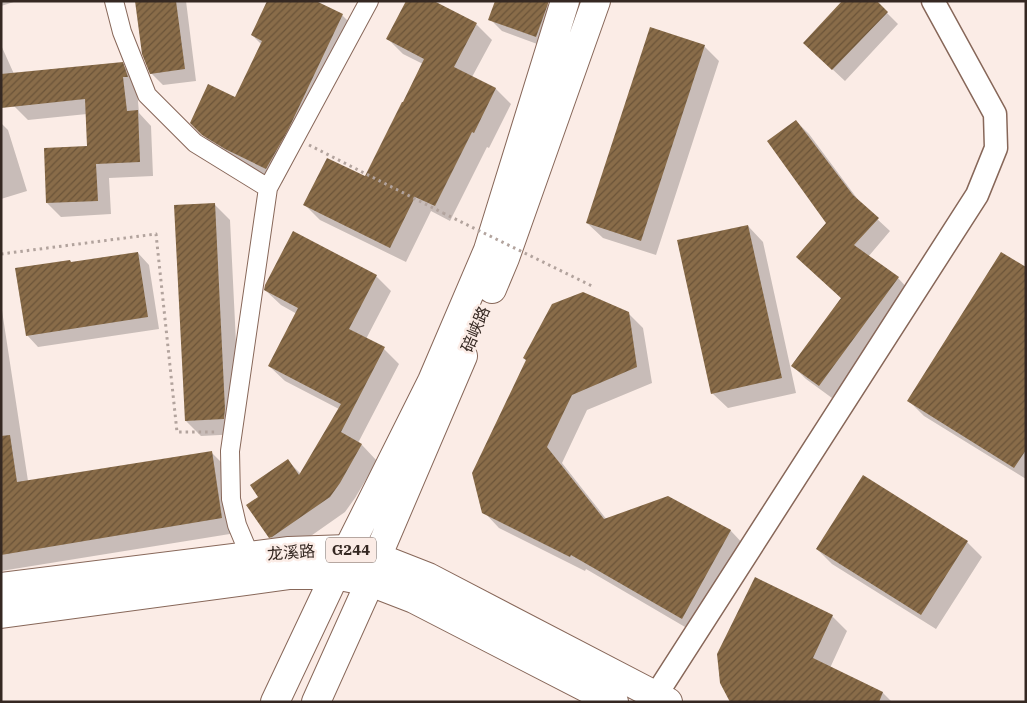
<svg xmlns="http://www.w3.org/2000/svg" width="1027" height="703" font-family="'IBM Plex Serif','Noto Sans SC',serif">
<defs>
<pattern id="building-hatch" width="6" height="6" patternUnits="userSpaceOnUse" patternTransform="scale(1.25)"><rect width="6" height="6" fill="#896c49"/><path d="M-1 1l2-2M0 6l6-6M5 7l2-2" fill="none" stroke="#6b5439"/></pattern>
</defs>
<rect width="100%" height="100%" fill="#fbece6"/>
<path fill="#0003" d="M 1,1 L 17,1 L 1,6 Z
M 137,1 L 186,1 L 196,81 L 163,85 L 151,73 Z
M 431,1 L 476,24 L 492,40 L 472,77 L 496,89 L 511,104 L 489,148 L 487,147 L 450,221 L 431,211 L 406,262 L 320,220 L 305,205 L 365,178 L 423,64 L 403,54 L 388,39 Z
M 547,4 L 559,16 L 548,48 L 502,31 L 490,19 Z
M 887,13 L 898,24 L 845,81 L 816,54 Z
M 342,15 L 357,30 L 302,145 L 282,183 L 242,164 L 218,150 L 191,123 L 236,99 L 262,45 L 252,35 Z
M 1,45 L 14,74 L 122,64 L 136,78 L 139,113 L 151,126 L 153,176 L 109,178 L 111,214 L 61,217 L 47,203 L 88,147 L 87,114 L 28,120 L 14,106 L 1,83 Z
M 704,46 L 719,61 L 656,255 L 603,238 L 587,223 Z
M 796,121 L 809,134 L 862,205 L 890,231 L 868,257 L 898,278 L 910,291 L 832,398 L 806,379 L 793,366 L 842,299 L 797,257 L 828,223 Z
M 1,123 L 8,130 L 27,191 L 1,199 Z
M 214,204 L 230,220 L 240,425 L 239,434 L 201,436 L 186,421 Z
M 748,226 L 763,242 L 796,393 L 728,408 L 712,393 Z
M 138,253 L 149,265 L 159,329 L 38,347 L 27,335 L 72,263 Z
M 1026,269 L 1026,479 L 924,416 L 909,401 Z
M 376,276 L 391,291 L 366,339 L 384,349 L 399,364 L 358,443 L 362,445 L 377,461 L 355,498 L 345,512 L 288,552 L 286,552 L 270,537 L 260,497 L 288,461 L 301,474 L 339,409 L 285,381 L 269,366 L 297,314 L 281,305 L 265,290 Z
M 1,304 L 28,481 L 211,452 L 226,467 L 236,533 L 1,571 Z
M 628,313 L 643,328 L 652,383 L 587,410 L 562,463 L 607,520 L 668,498 L 731,531 L 746,547 L 697,634 L 586,569 L 585,571 L 499,528 L 484,512 Z
M 967,542 L 982,557 L 936,629 L 832,564 L 817,549 Z
M 832,616 L 847,631 L 830,668 L 883,693 L 892,702 L 732,702 Z"/>
<path fill="url(#building-hatch)" d="M 135,1 L 176,1 L 185,69 L 150,74 L 142,54 Z
M 267,1 L 316,1 L 343,14 L 288,130 L 266,169 L 225,149 L 202,135 L 190,123 L 208,84 L 235,97 L 262,41 L 251,35 Z
M 406,1 L 434,1 L 477,23 L 454,67 L 496,88 L 474,133 L 472,132 L 435,206 L 415,197 L 390,248 L 303,205 L 327,158 L 365,176 L 402,102 L 403,102 L 424,59 L 386,39 Z
M 495,1 L 549,1 L 536,37 L 488,20 Z
M 842,1 L 877,1 L 888,12 L 832,70 L 803,43 Z
M 650,27 L 705,45 L 641,241 L 586,223 Z
M 123,62 L 128,77 L 123,77 L 127,111 L 138,110 L 140,162 L 96,164 L 98,201 L 46,203 L 44,148 L 87,146 L 85,99 L 1,108 L 1,74 Z
M 796,120 L 853,195 L 879,218 L 854,245 L 899,277 L 819,386 L 791,366 L 841,298 L 796,257 L 826,223 L 767,141 Z
M 215,203 L 225,409 L 224,419 L 185,421 L 174,205 Z
M 748,225 L 782,378 L 711,394 L 677,240 Z
M 293,231 L 377,275 L 349,329 L 385,347 L 341,432 L 362,444 L 340,483 L 330,497 L 272,537 L 269,538 L 246,505 L 258,497 L 250,485 L 288,459 L 299,475 L 341,404 L 268,366 L 298,308 L 264,290 L 265,285 Z
M 138,252 L 148,317 L 26,336 L 15,268 L 70,260 L 71,262 Z
M 1001,252 L 1026,267 L 1026,450 L 1014,468 L 907,401 Z
M 583,292 L 629,312 L 637,367 L 572,395 L 547,447 L 604,519 L 668,496 L 731,530 L 682,619 L 571,555 L 570,557 L 482,513 L 472,473 L 526,360 L 523,358 L 552,304 Z
M 10,435 L 17,482 L 212,451 L 222,518 L 1,555 L 1,436 Z
M 863,475 L 968,541 L 921,615 L 816,549 Z
M 755,577 L 833,615 L 813,658 L 883,692 L 879,702 L 730,702 L 720,683 L 717,654 Z"/>
<g fill="none" stroke-linecap="round" stroke-linejoin="round">
<defs>
<path id="minor" d="M 114,1 L 122,32 L 147,95 L 195,143 L 268,188
M 250,556 L 237,525 L 231,499 L 230,451 L 268,188 L 369,1"/>
<path id="tertiary" d="M 656,695 L 977,195 L 996,148 L 995,114 L 933,1"/>
<path id="primary" d="M 492,289 L 505,258 L 596,1
M 275,702 L 335,575 L 432,381 L 488,250 L 565,1
M 316,702 L 370,582 L 377,557 L 463,356"/>
<path id="trunk" d="M 1,587 L 289,551 L 348,549 L 377,557 L 428,577 L 668,702
M 1,614 L 290,575 L 335,575 L 370,582 L 414,599 L 614,702"/>
</defs>
<use href="#minor" stroke="#876759" stroke-width="20"/>
<use href="#tertiary" stroke="#876759" stroke-width="25"/>
<use href="#primary" stroke="#876759" stroke-width="30"/>
<use href="#trunk" stroke="#876759" stroke-width="30"/>
<path stroke="#b2a39d" stroke-width="3" stroke-dasharray="2.5 4" stroke-linecap="butt" d="M 309,145 L 443,213
M 1,254 L 156,234 L 177,432 L 216,432"/>
<use href="#minor" stroke="#fff" stroke-width="18"/>
<use href="#tertiary" stroke="#fff" stroke-width="22"/>
<use href="#primary" stroke="#fff" stroke-width="28"/>
<use href="#trunk" stroke="#fff" stroke-width="28"/>
<path stroke="#b2a39d" stroke-width="3" stroke-dasharray="2.5 4" stroke-linecap="butt" d="M 443,213 L 592,286"/>
</g>
<g text-anchor="middle" stroke-width="5" stroke-linejoin="round" paint-order="stroke">
<rect fill="#fbece6" stroke="#70635d" stroke-width="1" x="326" y="537.5" width="50" height="25" rx="4"/>
<g font-size="15" font-weight="bold" fill="#352822">
<text x="351" y="555">G244</text>
</g>
<g font-size="16" fill="#352822" stroke="#fbece6">
<text transform="translate(475 329) rotate(-67)" y="6">碚峡路</text>
<text transform="translate(291 552) rotate(-4)" y="6">龙溪路</text>
</g>
</g>
<rect width="1027" height="703" fill="none" stroke="#352822" stroke-width="5"/>
</svg>
